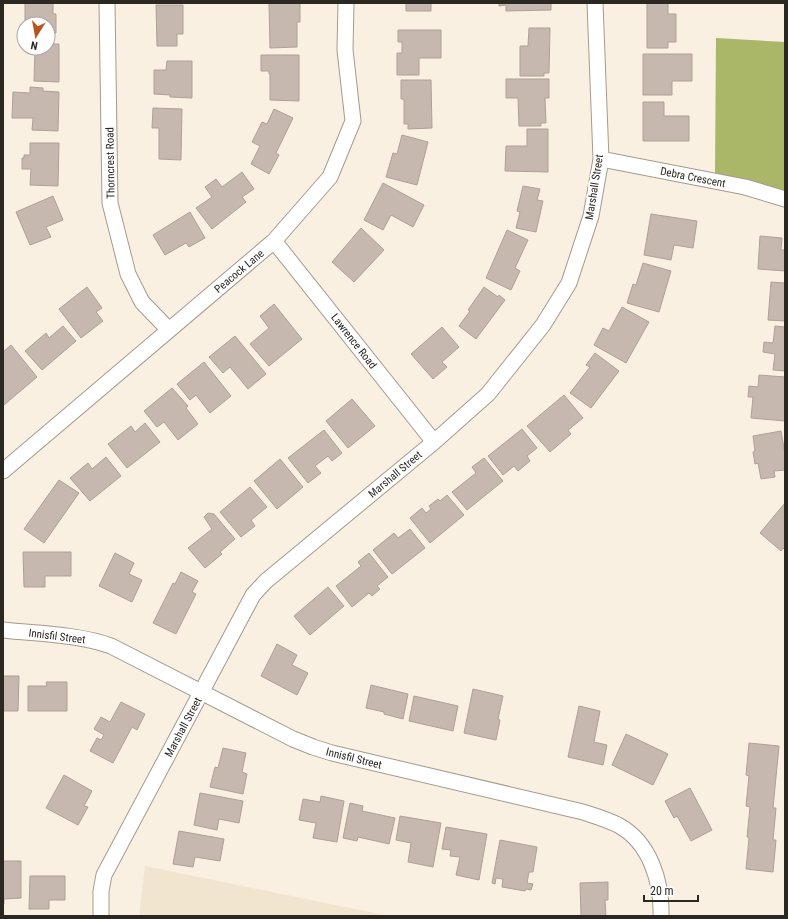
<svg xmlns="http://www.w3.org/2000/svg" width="788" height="919" font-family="'Roboto Condensed',sans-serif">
<rect width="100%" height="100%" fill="#f9f0e1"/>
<path fill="#f2e5d0" d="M 145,866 L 389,916 L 139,916 Z"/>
<path fill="#aab768" d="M 716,38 L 785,42 L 785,199 L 763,190 L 715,173 Z"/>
<path fill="#c7b8af" stroke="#aea097" d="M 25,3 L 53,3 L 53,14 L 56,14 L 56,33 L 48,33 L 48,24 L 34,24 L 34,21 L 25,21 Z
M 269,3 L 300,3 L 300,22 L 297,22 L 297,47 L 270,48 Z
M 406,3 L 431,3 L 431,11 L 406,11 Z
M 499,3 L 551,3 L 551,10 L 506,11 L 506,5 L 499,6 Z
M 647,3 L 668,3 L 668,14 L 676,14 L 676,42 L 668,42 L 668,48 L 647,48 Z
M 156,5 L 183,5 L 183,34 L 177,34 L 177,46 L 157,46 Z
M 529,28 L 550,28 L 549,73 L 544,73 L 544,76 L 520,76 L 520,46 L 528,46 Z
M 398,30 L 441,30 L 441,58 L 419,58 L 419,75 L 397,75 L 397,53 L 402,53 L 402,42 L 398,42 Z
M 48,44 L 59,44 L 59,82 L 34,81 L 35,48 L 48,48 Z
M 643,54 L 692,54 L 692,81 L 672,81 L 672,95 L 643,95 Z
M 261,55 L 299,55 L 299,101 L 270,100 L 270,74 L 269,74 L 269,71 L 261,71 Z
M 167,61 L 192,61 L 192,98 L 170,97 L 170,95 L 154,94 L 154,70 L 166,70 Z
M 506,79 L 549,79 L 549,98 L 545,98 L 546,123 L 541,123 L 541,126 L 519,126 L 518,98 L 506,98 Z
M 401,80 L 431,80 L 432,128 L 408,129 L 408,124 L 404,124 L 404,99 L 401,99 Z
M 30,87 L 43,88 L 43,91 L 59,92 L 58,131 L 32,130 L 33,118 L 12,118 L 13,92 L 30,93 Z
M 643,102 L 664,102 L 664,116 L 689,116 L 689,141 L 643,141 Z
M 153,108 L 182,109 L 181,160 L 159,159 L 159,128 L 152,128 Z
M 274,109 L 293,118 L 276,153 L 279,155 L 269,174 L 251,164 L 260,146 L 252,142 L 262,122 L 267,124 Z
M 527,129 L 548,129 L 548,172 L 505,171 L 506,146 L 527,146 Z
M 402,135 L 428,142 L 417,185 L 386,177 L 393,153 L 397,154 Z
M 30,143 L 59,143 L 58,186 L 30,185 L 31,169 L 22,169 L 22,158 L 24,158 L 24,155 L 30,155 Z
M 242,172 L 254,189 L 242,197 L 246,202 L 212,229 L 196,208 L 212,197 L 205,187 L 216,179 L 222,187 Z
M 383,183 L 424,205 L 413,227 L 391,215 L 383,230 L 364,220 Z
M 523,186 L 540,189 L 537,200 L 543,201 L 536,232 L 516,228 L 520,212 L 517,211 Z
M 53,196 L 63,220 L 46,227 L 51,237 L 30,245 L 16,212 Z
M 190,212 L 205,238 L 189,247 L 186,243 L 165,255 L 153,235 Z
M 651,214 L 697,221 L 693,248 L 674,245 L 671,260 L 644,255 Z
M 361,228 L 384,250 L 354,282 L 332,262 Z
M 507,230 L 528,240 L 515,268 L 520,271 L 511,290 L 486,278 Z
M 760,236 L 782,238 L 781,250 L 785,250 L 785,271 L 758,269 Z
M 643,263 L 671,271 L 659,312 L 627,303 L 633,284 L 636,285 Z
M 771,282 L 785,283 L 785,321 L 768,320 Z
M 87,287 L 102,308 L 96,312 L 103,321 L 81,338 L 59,309 Z
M 484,287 L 498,297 L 499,295 L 505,300 L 476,339 L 459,326 L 470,311 L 468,310 Z
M 274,304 L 302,339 L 269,366 L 250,344 L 269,328 L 260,316 Z
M 622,307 L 649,322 L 626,363 L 594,345 L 603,328 L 609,331 Z
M 63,326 L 76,341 L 42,370 L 25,351 L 46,333 L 49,338 Z
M 775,326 L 785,327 L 785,371 L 773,370 L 775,354 L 763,352 L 764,342 L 773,343 Z
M 442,327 L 459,347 L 442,362 L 447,367 L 433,379 L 411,354 Z
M 235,336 L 266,374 L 248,389 L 230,367 L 223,373 L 209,357 Z
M 11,345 L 37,377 L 4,405 L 3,403 L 3,352 Z
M 595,353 L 619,371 L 591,408 L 570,393 L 590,367 L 586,365 Z
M 204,362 L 231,396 L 210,413 L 196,395 L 190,400 L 177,384 Z
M 759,375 L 785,377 L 785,421 L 751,418 L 753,397 L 748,397 L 749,386 L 758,387 Z
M 172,388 L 188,406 L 186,408 L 198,424 L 178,440 L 164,422 L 157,427 L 144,411 Z
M 564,395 L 583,418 L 568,430 L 571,434 L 550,452 L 527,426 Z
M 352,399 L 375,426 L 348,448 L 326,421 Z
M 145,423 L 160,442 L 127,468 L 108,444 L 131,426 L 135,432 Z
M 522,429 L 537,448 L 527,456 L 530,461 L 518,471 L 514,466 L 503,475 L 488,456 Z
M 324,430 L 342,453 L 332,461 L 328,456 L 315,466 L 321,473 L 308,483 L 288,458 Z
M 781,431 L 785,454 L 785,470 L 774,471 L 775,477 L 761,479 L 758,463 L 755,464 L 753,452 L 755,451 L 753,436 Z
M 106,457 L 121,476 L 90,501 L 70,478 L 88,463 L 92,469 Z
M 484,458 L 503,481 L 467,510 L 452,492 L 476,473 L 472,467 Z
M 280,459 L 303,487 L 277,509 L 254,481 Z
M 59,480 L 79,493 L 44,543 L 24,529 Z
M 250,487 L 267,507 L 251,520 L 255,526 L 241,537 L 220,512 Z
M 447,495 L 464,515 L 430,543 L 410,518 L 422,508 L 426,513 L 431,509 L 429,506 L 438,499 L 440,501 Z
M 785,503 L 785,550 L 783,548 L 781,551 L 760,533 Z
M 208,513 L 214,514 L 235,539 L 220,552 L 222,554 L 205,568 L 188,548 L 212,529 L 204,517 Z
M 410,529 L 425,548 L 392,574 L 373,550 L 394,533 L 398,538 Z
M 23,552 L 71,552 L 71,576 L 45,576 L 45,587 L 24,587 Z
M 115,553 L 134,563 L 129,574 L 142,580 L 132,602 L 99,586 Z
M 369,553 L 388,577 L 377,586 L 380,589 L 372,596 L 369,593 L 352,607 L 336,586 L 361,566 L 358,562 Z
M 181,572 L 198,581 L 192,592 L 196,594 L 176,634 L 153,623 L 173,583 L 175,584 Z
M 328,587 L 344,606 L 310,635 L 294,616 Z
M 277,644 L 297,655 L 292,665 L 308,673 L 297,695 L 261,676 Z
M 3,676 L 19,676 L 18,711 L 3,711 Z
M 46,682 L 67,682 L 67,711 L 28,711 L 28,686 L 47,686 Z
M 371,685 L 408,694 L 403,719 L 384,714 L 384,712 L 366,708 Z
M 473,689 L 503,696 L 498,719 L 500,720 L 496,740 L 464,733 Z
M 414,696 L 458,706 L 453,731 L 409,721 Z
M 121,702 L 145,714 L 137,730 L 132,727 L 113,763 L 90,751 L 97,738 L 101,740 L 104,735 L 94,729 L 101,717 L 110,722 Z
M 579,706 L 600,711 L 594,742 L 607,745 L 603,765 L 568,757 Z
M 626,734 L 668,754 L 653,785 L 612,765 Z
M 749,743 L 779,746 L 773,808 L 776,808 L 773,840 L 776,840 L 773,872 L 746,869 L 749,838 L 747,837 L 750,807 L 746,806 L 749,776 L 746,775 Z
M 223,748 L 246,753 L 242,772 L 247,774 L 243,794 L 210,787 L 215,767 L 218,768 Z
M 64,775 L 92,791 L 84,806 L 88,807 L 78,825 L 46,808 Z
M 690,788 L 712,830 L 691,841 L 677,816 L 674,818 L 665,801 Z
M 200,793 L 243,801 L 239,823 L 219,819 L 217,830 L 194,825 Z
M 321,796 L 344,801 L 337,842 L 313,838 L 316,823 L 299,820 L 303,799 L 320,802 Z
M 350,803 L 363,806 L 362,811 L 395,818 L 389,844 L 358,837 L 357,841 L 343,838 Z
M 400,816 L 441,823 L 433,867 L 408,862 L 411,843 L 396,840 Z
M 446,827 L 487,834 L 479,880 L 456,875 L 460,857 L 450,856 L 451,850 L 442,849 Z
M 179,831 L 224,839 L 220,861 L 195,857 L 193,867 L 173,864 Z
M 500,840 L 537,847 L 533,872 L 529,872 L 527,883 L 533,884 L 531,890 L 526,889 L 525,891 L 502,887 L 503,879 L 496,878 L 495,884 L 492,883 Z
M 3,861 L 21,861 L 21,898 L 4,899 L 4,904 L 3,904 Z
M 30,876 L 65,876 L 65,900 L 49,900 L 49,909 L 29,909 Z
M 608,882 L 608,900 L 605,900 L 606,916 L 581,916 L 580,883 Z"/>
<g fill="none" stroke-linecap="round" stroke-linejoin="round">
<defs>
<path id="street" d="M 107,3 L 110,203 L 128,274 L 142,302 L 169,330
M 601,159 L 745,187 L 785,199
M 274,241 L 434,442
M 3,471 L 274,241 L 330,177 L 353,121 L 345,50 L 346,3
M 3,630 C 38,634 78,634 111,646 L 293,739 L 313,747 L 332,753 L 583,812 C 595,816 606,819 618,825 C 650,842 662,882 661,916
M 101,916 L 101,891 L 104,875 L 253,595 L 266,581 L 434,442 L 488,394 L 543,325 L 569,283 L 591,216 L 601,159 L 595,3"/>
</defs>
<use href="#street" stroke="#a49b8e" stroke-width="17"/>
<use href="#street" stroke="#fff" stroke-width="15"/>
</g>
<g text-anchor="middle" stroke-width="4" stroke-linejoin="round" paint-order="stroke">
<g font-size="11" fill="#2b2822" stroke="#fefefe">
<text transform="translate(110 163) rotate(-91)" y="4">Thorncrest Road</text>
<text transform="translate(693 177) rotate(11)" y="4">Debra Crescent</text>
<text transform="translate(594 187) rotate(-81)" y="4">Marshall Street</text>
<text transform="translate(239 271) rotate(-40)" y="4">Peacock Lane</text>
<text transform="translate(354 341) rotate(52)" y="4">Lawrence Road</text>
<text transform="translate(395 474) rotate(-40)" y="4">Marshall Street</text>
<text transform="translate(57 636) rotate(7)" y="4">Innisfil Street</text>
<text transform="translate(183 727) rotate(-62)" y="4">Marshall Street</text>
<text transform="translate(354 758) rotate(14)" y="4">Innisfil Street</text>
</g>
</g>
<rect width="788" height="919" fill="none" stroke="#2b2822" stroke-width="8"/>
<g transform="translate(36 36) rotate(191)"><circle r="19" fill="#fefefe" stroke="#aaa8a6"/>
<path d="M0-3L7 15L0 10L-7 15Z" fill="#b9561e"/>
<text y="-6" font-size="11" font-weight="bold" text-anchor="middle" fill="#2b2822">N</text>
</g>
<path d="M644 895v6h54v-6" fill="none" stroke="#2b2822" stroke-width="2"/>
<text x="650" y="895" font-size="12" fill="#2b2822" stroke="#fefefe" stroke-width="3" paint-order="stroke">20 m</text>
</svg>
